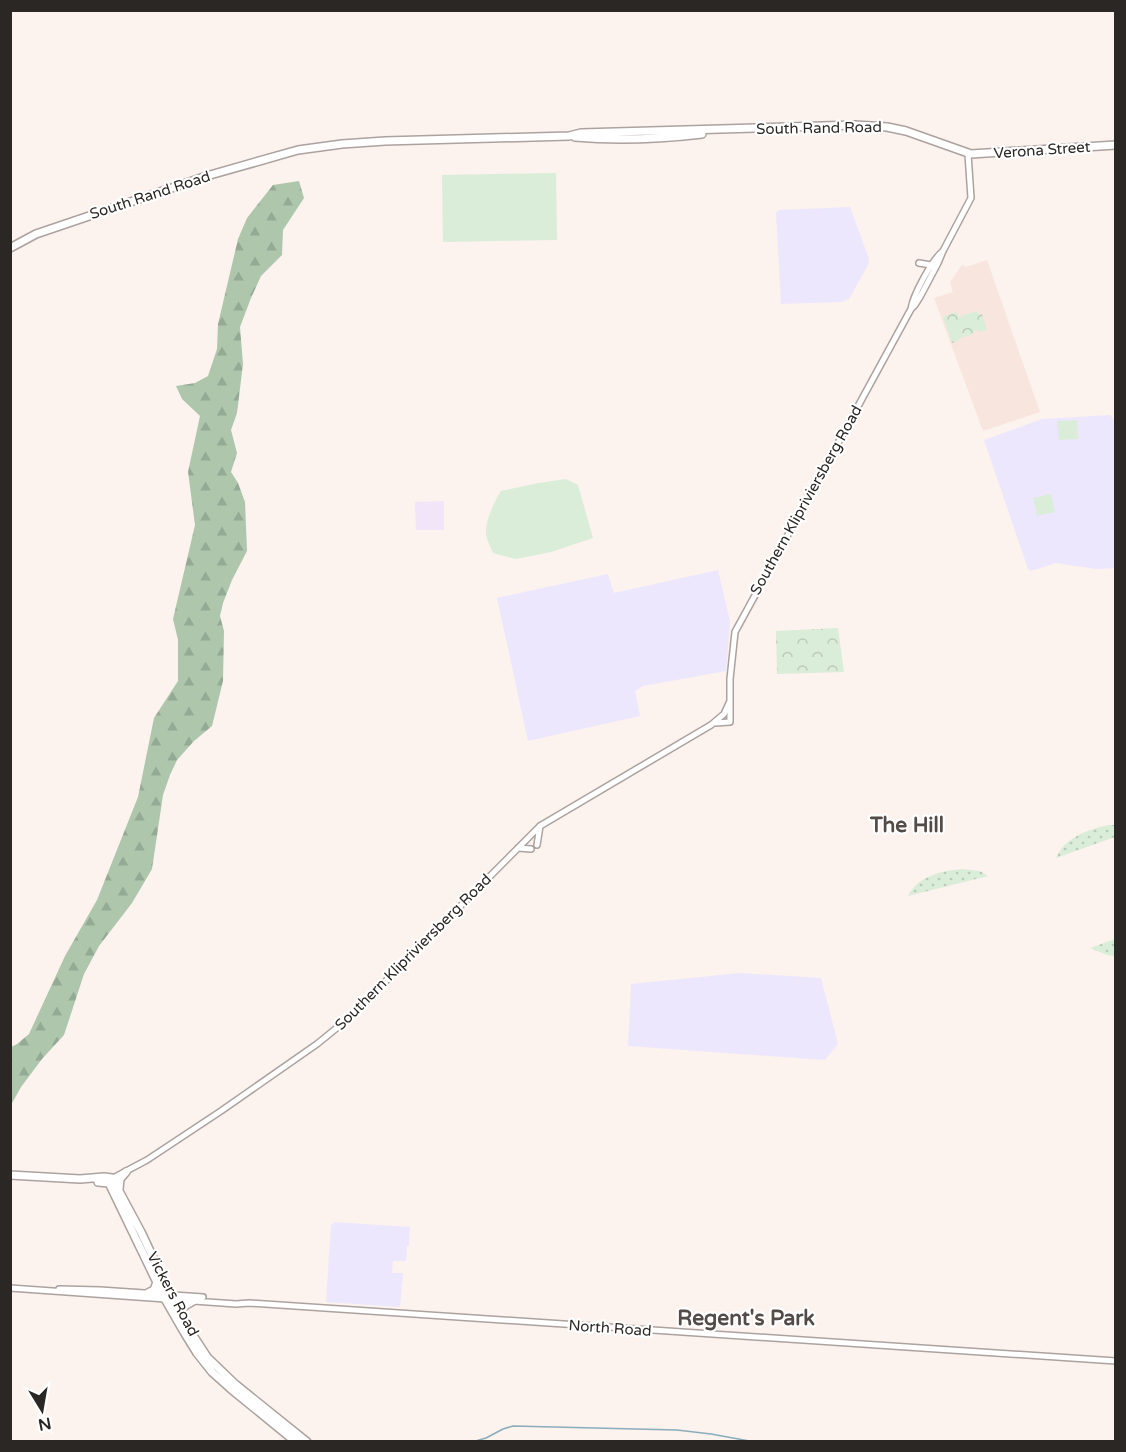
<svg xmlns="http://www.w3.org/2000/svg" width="1126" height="1452" font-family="'Varela Round',sans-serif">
<defs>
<pattern id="grass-dots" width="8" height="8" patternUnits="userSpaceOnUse" patternTransform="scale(1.5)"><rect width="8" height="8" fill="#d9edd8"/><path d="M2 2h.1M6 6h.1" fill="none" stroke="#bacbb9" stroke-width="1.8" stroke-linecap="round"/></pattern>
<pattern id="forest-firs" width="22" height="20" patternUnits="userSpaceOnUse" patternTransform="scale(1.5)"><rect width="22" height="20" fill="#adc6ac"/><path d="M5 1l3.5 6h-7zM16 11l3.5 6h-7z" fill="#95aa94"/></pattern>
<pattern id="park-crowns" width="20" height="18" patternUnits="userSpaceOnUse" patternTransform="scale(1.5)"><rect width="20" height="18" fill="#d9edd8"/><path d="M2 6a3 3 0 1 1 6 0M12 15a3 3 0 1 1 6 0" fill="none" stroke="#bacbb9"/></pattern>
</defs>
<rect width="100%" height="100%" fill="#fcf2ee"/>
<path fill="#f8e5de" d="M 987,260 L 1040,412 L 983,431 L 934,298 L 953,292 L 950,282 L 962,265 L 966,267 Z"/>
<path fill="#f2e5fa" d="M 444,501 L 444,530 L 416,530 L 415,502 Z"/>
<path fill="#ede7fd" d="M 850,207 L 869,259 L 868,265 L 849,299 L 842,302 L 781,304 L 776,213 L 779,210 Z
M 1110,415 L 1114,420 L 1116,444 L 1115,568 L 1096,569 L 1056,563 L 1031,571 L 1028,569 L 984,440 L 1042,419 Z
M 718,570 L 730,621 L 726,671 L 643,686 L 635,691 L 640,716 L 528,741 L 497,598 L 608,574 L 614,593 Z
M 740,973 L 821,978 L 838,1044 L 825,1060 L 628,1046 L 631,984 Z
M 335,1222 L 410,1227 L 409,1246 L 407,1246 L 406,1261 L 393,1261 L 392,1273 L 403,1273 L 400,1307 L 326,1302 L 331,1225 Z"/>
<path fill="url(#grass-dots)" d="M 1109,825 L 1115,825 L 1115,837 L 1056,858 C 1065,837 1089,829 1109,825 Z
M 963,869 L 980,871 L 988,876 L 908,896 C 918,876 943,870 963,869 Z
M 1115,939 L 1115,956 L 1107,955 L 1090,948 Z"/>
<path fill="url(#forest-firs)" d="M 299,181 L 304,198 L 283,230 L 282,255 L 261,276 L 251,298 L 240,327 L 243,364 L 237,413 L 231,430 L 237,453 L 231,472 L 238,483 L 245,502 L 247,551 L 232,580 L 223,603 L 220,616 L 224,631 L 223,681 L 212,726 L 194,741 L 177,760 L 170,775 L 163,795 L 152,869 L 132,903 L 99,946 L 84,974 L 64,1035 L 42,1059 L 21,1087 L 11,1105 L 11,1047 L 17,1044 L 29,1034 L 65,956 L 97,900 L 138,797 L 154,718 L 178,681 L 178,640 L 173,619 L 195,525 L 188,472 L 200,416 L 182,399 L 176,386 L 195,383 L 208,376 L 217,349 L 218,324 L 238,239 L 247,218 L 273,185 Z"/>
<path fill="url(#park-crowns)" d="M 977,311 L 979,315 L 982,314 L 987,330 L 979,332 L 978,330 L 973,332 L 973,334 L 958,339 L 958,341 L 952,343 L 943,317 L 956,312 L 960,319 L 961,316 Z
M 838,628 L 844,672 L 777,674 L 776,631 Z"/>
<path fill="#d9edd8" d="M 556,173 L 557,240 L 443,242 L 442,175 Z
M 1077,420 L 1078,439 L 1059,440 L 1057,421 Z
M 566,479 L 578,485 L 593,538 L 551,552 L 516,559 L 493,553 C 490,545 485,537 486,529 C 487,518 495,500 501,491 L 539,483 Z
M 1051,494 L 1055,512 L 1037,516 L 1033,498 Z"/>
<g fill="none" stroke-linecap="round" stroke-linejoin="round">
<path stroke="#89adbb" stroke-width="1.5" d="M 472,1442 L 486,1438 L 503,1429 L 513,1426 L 677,1430 L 711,1434 L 755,1442"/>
<defs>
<path id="minor" d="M 919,263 L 931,265
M 911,309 L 915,305 L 920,297 L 938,263 L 943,251 L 971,198 L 968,154
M 715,723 L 730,722 L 730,679 L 735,632 L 911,309 C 913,295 932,260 943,251
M 537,845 L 540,826
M 518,848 L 531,849
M 111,1180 L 115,1177 L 147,1160 L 221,1111 L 317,1044 L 349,1018 L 540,826 L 711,725 L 724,714 L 730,701
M 10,1288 L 236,1304 L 249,1303 L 1116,1361
M 59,1289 L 100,1290 L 203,1297"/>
<path id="major" d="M 575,137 C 617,141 660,139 702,134
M 10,248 L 36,234 L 210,175 L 298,150 L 342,144 L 385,141 L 569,136 L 581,133 L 855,125 L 887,127 L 906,131 L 971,154 L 1116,145
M 10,1175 L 80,1179 L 104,1177 L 112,1178 L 141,1232 L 181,1317 L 207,1357 L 235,1384 L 307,1442
M 98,1182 L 109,1183 L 165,1299 L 184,1332 L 197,1353 L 212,1372 L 231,1389 L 296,1442
M 119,1189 L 120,1179 L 126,1172
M 148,1293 L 154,1290 L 157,1282
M 181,1317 L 183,1307 L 195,1300"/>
</defs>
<use href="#minor" stroke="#aca29f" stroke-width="8"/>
<use href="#major" stroke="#aca29f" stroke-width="10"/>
<use href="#minor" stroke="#fff" stroke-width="5"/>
<use href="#major" stroke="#fff" stroke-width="7"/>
</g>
<g text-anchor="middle" stroke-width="4.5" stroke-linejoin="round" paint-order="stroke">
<g font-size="15" fill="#2a2725" stroke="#fff">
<text transform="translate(819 128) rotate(-1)" y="5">South Rand Road</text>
<text transform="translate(1042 150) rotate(-4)" y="5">Verona Street</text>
<text transform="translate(150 195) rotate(-18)" y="5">South Rand Road</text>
<text transform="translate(806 500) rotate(-61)" y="5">Southern Klipriviersberg Road</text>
<text transform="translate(413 952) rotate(-45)" y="5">Southern Klipriviersberg Road</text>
<text transform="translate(173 1294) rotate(62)" y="5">Vickers Road</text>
<text transform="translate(610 1328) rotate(4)" y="5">North Road</text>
</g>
<g font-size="21" font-weight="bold" fill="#534b48" stroke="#fff">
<text x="907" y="832">The Hill</text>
<text x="746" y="1325">Regent's Park</text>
</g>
</g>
<rect width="1126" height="1452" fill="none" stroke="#2a2725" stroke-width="24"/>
<g transform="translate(42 1410) rotate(169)" stroke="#ffffff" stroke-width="4.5" paint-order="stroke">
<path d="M0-4.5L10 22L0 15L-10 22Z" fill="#2a2725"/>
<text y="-9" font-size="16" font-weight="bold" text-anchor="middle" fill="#2a2725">N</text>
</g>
</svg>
